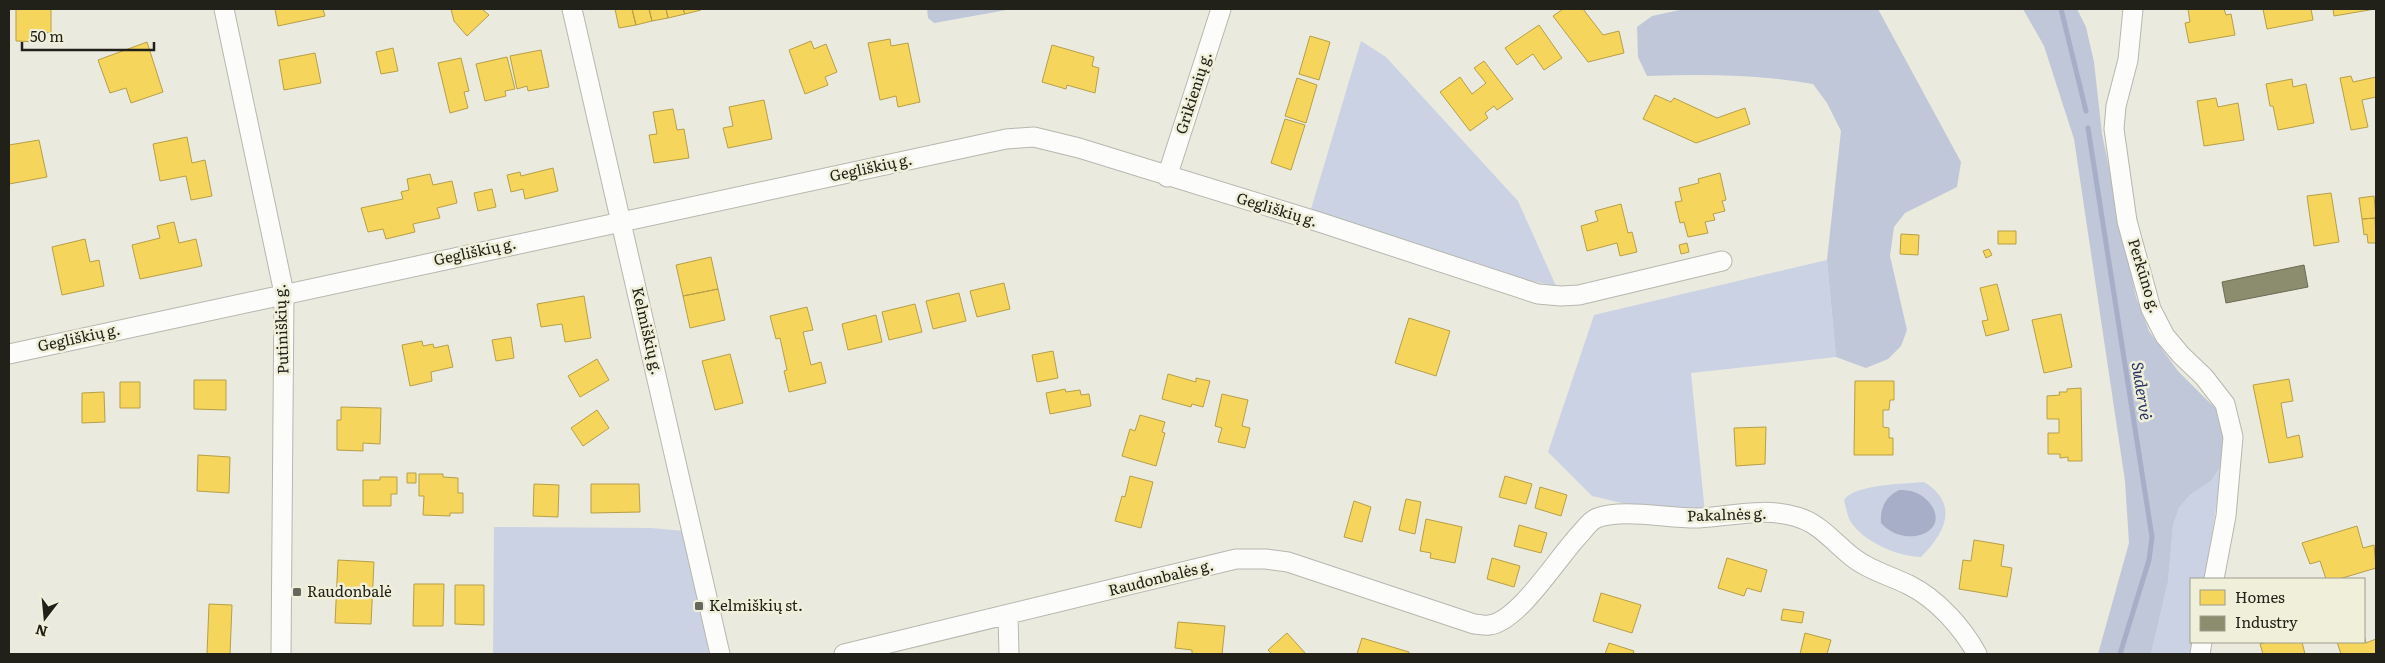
<svg xmlns="http://www.w3.org/2000/svg" width="2385" height="663" font-family="Literata,serif">
<rect width="100%" height="100%" fill="#eaeadf"/>
<path fill="#cbd2e3" d="M 1361,41 L 1386,57 L 1518,201 L 1556,286 L 1504,275 L 1311,209 Z
M 1827,260 L 1836,357 L 1691,373 L 1705,513 L 1635,506 L 1592,496 L 1548,452 L 1594,315 Z
M 2223,463 L 2205,579 L 2191,579 L 2191,642 L 2195,642 L 2193,654 L 2151,654 L 2168,582 L 2173,526 L 2179,508 L 2190,495 L 2211,481 Z
M 1924,482 C 1960,504 1945,533 1921,557 C 1900,557 1867,543 1854,526 C 1848,520 1846,508 1844,500 C 1854,484 1906,484 1924,482 Z
M 494,527 L 651,528 L 685,531 L 709,654 L 493,654 Z"/>
<path fill="#c0c7d8" d="M 927,9 L 1012,9 L 934,23 L 928,18 Z
M 1684,9 L 1878,9 L 1961,162 L 1957,187 L 1905,213 L 1894,227 L 1890,256 L 1907,330 L 1901,346 L 1888,359 L 1866,368 L 1836,357 L 1827,260 L 1841,131 L 1827,103 L 1813,84 C 1757,74 1703,74 1647,76 L 1638,57 L 1637,27 L 1652,16 Z
M 2023,9 L 2077,9 L 2086,27 L 2094,62 L 2102,134 L 2136,297 L 2149,331 L 2178,371 L 2219,412 L 2226,442 L 2223,463 L 2211,481 L 2190,495 L 2179,508 L 2173,526 L 2168,582 L 2151,654 L 2098,654 L 2129,543 L 2125,481 L 2074,139 L 2044,46 Z"/>
<path fill="#a6afc7" d="M 1899,490 C 1911,490 1918,492 1927,500 C 1956,531 1905,551 1881,523 C 1880,508 1885,497 1899,490 Z"/>
<path fill="#f6d55c" stroke="#b69f48" d="M 16,9 L 51,9 L 51,33 L 39,32 L 39,42 L 16,41 Z
M 275,9 L 323,9 L 325,16 L 278,26 Z
M 451,9 L 482,9 L 489,15 L 467,36 L 454,21 Z
M 615,9 L 632,9 L 636,25 L 619,28 Z
M 632,9 L 649,9 L 652,21 L 636,25 Z
M 649,9 L 666,9 L 668,18 L 652,21 Z
M 666,9 L 683,9 L 685,14 L 668,18 Z
M 683,9 L 701,9 L 701,10 L 685,14 Z
M 1563,9 L 1583,9 L 1603,35 L 1619,31 L 1624,53 L 1588,62 L 1553,16 Z
M 2188,9 L 2224,9 L 2226,15 L 2231,14 L 2235,35 L 2189,43 L 2185,23 L 2190,22 Z
M 2263,9 L 2311,9 L 2313,20 L 2267,29 Z
M 2333,9 L 2375,9 L 2334,16 Z
M 1539,25 L 1562,58 L 1544,70 L 1533,54 L 1517,65 L 1505,48 Z
M 1310,36 L 1330,42 L 1319,80 L 1299,74 Z
M 890,39 L 891,46 L 908,43 L 920,102 L 898,107 L 896,96 L 880,100 L 868,43 Z
M 811,41 L 814,49 L 826,44 L 837,72 L 825,77 L 828,85 L 805,94 L 789,50 Z
M 147,42 L 163,92 L 131,103 L 126,88 L 110,93 L 98,60 Z
M 1052,45 L 1094,57 L 1092,66 L 1099,68 L 1095,93 L 1067,85 L 1066,89 L 1042,82 Z
M 393,48 L 398,71 L 381,74 L 376,52 Z
M 541,50 L 549,87 L 528,91 L 527,86 L 517,89 L 510,56 Z
M 315,53 L 321,83 L 284,90 L 279,60 Z
M 507,57 L 515,89 L 505,91 L 506,96 L 485,101 L 476,64 Z
M 461,58 L 469,91 L 464,92 L 468,108 L 450,113 L 438,63 Z
M 1484,61 L 1513,99 L 1497,110 L 1494,106 L 1485,113 L 1488,118 L 1470,131 L 1440,92 L 1460,77 L 1472,94 L 1486,83 L 1474,68 Z
M 2351,76 L 2353,82 L 2376,77 L 2376,97 L 2362,100 L 2368,127 L 2351,130 L 2340,78 Z
M 1297,78 L 1317,85 L 1306,123 L 1285,116 Z
M 2292,79 L 2293,87 L 2306,84 L 2314,123 L 2278,130 L 2273,106 L 2270,106 L 2266,84 Z
M 1655,95 L 1671,102 L 1674,98 L 1717,118 L 1745,108 L 1750,124 L 1696,143 L 1643,119 Z
M 2216,98 L 2218,107 L 2238,103 L 2244,140 L 2204,146 L 2197,101 Z
M 764,100 L 772,139 L 728,148 L 723,128 L 733,126 L 729,107 Z
M 673,109 L 677,130 L 684,129 L 689,158 L 654,163 L 649,135 L 657,134 L 653,112 Z
M 1285,119 L 1305,125 L 1291,170 L 1271,163 Z
M 187,137 L 192,163 L 205,160 L 212,196 L 191,200 L 186,176 L 160,181 L 153,144 Z
M 39,140 L 47,177 L 9,184 L 9,145 Z
M 553,168 L 558,191 L 525,199 L 523,189 L 511,192 L 507,175 L 520,172 L 521,176 Z
M 1720,173 L 1726,200 L 1722,201 L 1725,211 L 1713,214 L 1715,220 L 1705,222 L 1708,233 L 1688,237 L 1684,222 L 1680,223 L 1675,202 L 1682,201 L 1679,188 L 1699,183 L 1698,179 Z
M 430,174 L 433,185 L 452,181 L 457,203 L 437,208 L 440,218 L 413,224 L 415,232 L 386,239 L 383,229 L 368,232 L 361,208 L 403,199 L 401,192 L 409,190 L 407,179 Z
M 492,189 L 496,207 L 478,211 L 474,193 Z
M 2331,193 L 2339,242 L 2314,246 L 2307,196 Z
M 2374,196 L 2376,218 L 2362,219 L 2359,198 Z
M 1621,204 L 1628,233 L 1632,232 L 1637,252 L 1620,256 L 1617,243 L 1587,251 L 1581,226 L 1598,221 L 1595,211 Z
M 2375,218 L 2376,243 L 2368,243 L 2367,234 L 2364,235 L 2362,219 Z
M 174,222 L 179,243 L 196,239 L 202,266 L 140,279 L 132,245 L 160,238 L 157,226 Z
M 1998,231 L 2016,231 L 2016,244 L 1998,244 Z
M 1901,234 L 1919,235 L 1918,255 L 1900,254 Z
M 85,239 L 90,262 L 99,260 L 104,286 L 62,295 L 52,247 Z
M 1687,243 L 1689,252 L 1681,254 L 1679,245 Z
M 1989,249 L 1992,255 L 1986,258 L 1983,251 Z
M 711,257 L 718,289 L 683,296 L 676,265 Z
M 1004,283 L 1010,309 L 977,317 L 970,291 Z
M 1997,284 L 2009,330 L 1986,336 L 1982,321 L 1988,320 L 1980,288 Z
M 718,289 L 725,320 L 690,328 L 683,296 Z
M 959,293 L 966,321 L 933,329 L 926,301 Z
M 584,296 L 591,338 L 565,342 L 562,324 L 541,327 L 537,304 Z
M 915,304 L 922,332 L 889,340 L 882,312 Z
M 807,307 L 813,330 L 803,332 L 811,365 L 821,362 L 826,383 L 789,392 L 784,371 L 787,370 L 780,338 L 776,339 L 770,316 Z
M 2061,314 L 2072,367 L 2044,373 L 2032,320 Z
M 876,315 L 882,342 L 848,350 L 842,324 Z
M 1409,318 L 1450,331 L 1436,376 L 1395,363 Z
M 511,337 L 514,358 L 496,361 L 492,340 Z
M 422,341 L 423,346 L 433,344 L 434,348 L 448,345 L 453,367 L 431,372 L 432,381 L 410,386 L 402,345 Z
M 1053,351 L 1058,378 L 1037,382 L 1032,355 Z
M 730,354 L 743,403 L 715,410 L 702,361 Z
M 597,359 L 609,380 L 580,397 L 568,376 Z
M 1168,374 L 1196,382 L 1196,378 L 1210,381 L 1203,407 L 1192,404 L 1191,407 L 1162,399 Z
M 2289,379 L 2293,401 L 2281,403 L 2287,438 L 2299,435 L 2303,457 L 2269,463 L 2253,385 Z
M 194,380 L 226,380 L 226,410 L 194,409 Z
M 1855,381 L 1894,381 L 1894,400 L 1890,400 L 1889,410 L 1883,410 L 1883,427 L 1889,428 L 1889,438 L 1893,438 L 1893,455 L 1854,455 Z
M 120,382 L 140,382 L 140,408 L 120,408 Z
M 2081,388 L 2082,461 L 2068,461 L 2068,457 L 2060,458 L 2060,454 L 2048,454 L 2048,433 L 2059,433 L 2059,419 L 2047,419 L 2047,396 L 2060,395 L 2059,392 L 2067,392 L 2067,389 Z
M 1065,389 L 1066,392 L 1080,390 L 1081,395 L 1089,394 L 1091,406 L 1050,414 L 1046,393 Z
M 104,392 L 105,422 L 82,423 L 82,393 Z
M 1222,394 L 1248,400 L 1242,426 L 1250,428 L 1245,448 L 1218,442 L 1222,428 L 1215,426 Z
M 341,407 L 381,408 L 380,444 L 363,443 L 363,451 L 337,450 L 337,420 L 341,420 Z
M 597,410 L 609,428 L 583,446 L 571,428 Z
M 1140,415 L 1165,422 L 1162,432 L 1165,433 L 1156,466 L 1122,456 L 1130,429 L 1135,431 Z
M 1766,427 L 1765,464 L 1736,466 L 1734,428 Z
M 198,455 L 230,457 L 229,493 L 197,491 Z
M 407,473 L 416,473 L 416,483 L 407,483 Z
M 419,474 L 443,474 L 443,477 L 458,478 L 458,493 L 463,493 L 463,513 L 450,513 L 450,516 L 423,515 L 424,496 L 419,496 Z
M 1130,476 L 1153,482 L 1141,528 L 1115,521 L 1122,496 L 1125,497 Z
M 1505,476 L 1532,484 L 1526,504 L 1499,497 Z
M 380,477 L 397,477 L 397,494 L 391,494 L 391,506 L 363,506 L 363,480 L 380,480 Z
M 534,484 L 559,485 L 558,517 L 533,516 Z
M 591,484 L 639,484 L 640,512 L 591,513 Z
M 1540,487 L 1567,495 L 1561,516 L 1535,508 Z
M 1406,499 L 1421,502 L 1415,534 L 1399,530 Z
M 1354,501 L 1371,507 L 1362,542 L 1344,537 Z
M 1426,519 L 1462,527 L 1455,563 L 1430,558 L 1431,553 L 1420,551 Z
M 1519,525 L 1547,533 L 1541,553 L 1514,546 Z
M 2357,526 L 2363,548 L 2374,545 L 2376,568 L 2339,579 L 2326,579 L 2320,561 L 2310,564 L 2302,543 Z
M 1974,540 L 2004,545 L 2001,566 L 2012,568 L 2007,597 L 1959,589 L 1963,560 L 1971,561 Z
M 1492,558 L 1520,566 L 1514,587 L 1487,579 Z
M 1727,558 L 1767,570 L 1761,592 L 1747,588 L 1744,596 L 1718,588 Z
M 338,560 L 374,562 L 371,624 L 335,623 Z
M 414,584 L 444,584 L 443,626 L 413,626 Z
M 455,585 L 484,585 L 484,625 L 455,624 Z
M 1601,593 L 1641,605 L 1632,633 L 1593,621 Z
M 209,604 L 232,605 L 230,654 L 207,654 Z
M 1783,609 L 1804,612 L 1802,623 L 1781,620 Z
M 1178,622 L 1225,626 L 1222,654 L 1192,654 L 1192,650 L 1175,648 Z
M 1287,633 L 1306,654 L 1272,654 L 1268,650 Z
M 1805,633 L 1831,640 L 1827,654 L 1800,654 Z
M 2364,635 L 2366,643 L 2376,639 L 2376,654 L 2341,654 L 2337,642 L 2364,642 Z
M 1362,638 L 1409,652 L 1409,654 L 1357,654 Z
M 2268,642 L 2302,642 L 2305,654 L 2263,654 L 2260,644 Z
M 1609,643 L 1634,651 L 1633,654 L 1605,654 Z"/>
<path fill="#8c8c6e" stroke="#6c6c54" d="M 2304,265 L 2308,287 L 2226,303 L 2222,282 Z"/>
<g fill="none" stroke-linecap="round" stroke-linejoin="round">
<path stroke="#a6afc7" stroke-width="5" d="M 2061,9 L 2086,111
M 2088,128 L 2152,537 L 2149,560 L 2120,654"/>
<defs>
<path id="minor" d="M 224,9 L 284,293 L 281,654
M 572,9 L 720,654
M 2133,9 L 2128,60 L 2116,106 L 2114,129 L 2127,221 L 2151,309 L 2165,336 L 2181,355 L 2204,377 L 2225,404 L 2233,437 L 2226,516 L 2214,579
M 1167,177 L 1221,9
M 9,354 L 1006,139 L 1034,137 L 1079,148 L 1319,222 L 1538,294 L 1561,296 L 1579,295 L 1722,261
M 1008,616 L 1009,654
M 844,654 L 1236,559 L 1266,559 L 1288,562 L 1474,624 C 1479,624 1485,626 1489,625 C 1519,622 1559,555 1581,533 C 1585,528 1591,520 1597,518 C 1623,508 1670,519 1699,518 C 1732,516 1765,507 1797,517 C 1820,523 1836,545 1855,559 C 1871,571 1891,576 1909,585 C 1937,599 1962,627 1977,654
M 2200,654 L 2202,642"/>
</defs>
<use href="#minor" stroke="#b7b7af" stroke-width="21"/>
<use href="#minor" stroke="#fcfcfa" stroke-width="19"/>
</g>
<g fill="#67675e" stroke="#efefda" stroke-width="2">
<rect x="292" y="587" width="10" height="10" rx="2.5"/>
<rect x="694" y="601" width="10" height="10" rx="2.5"/>
</g>
<g text-anchor="middle" stroke-width="5" stroke-linejoin="round" paint-order="stroke">
<g font-size="15" fill="#212119" stroke="#efefda">
<text transform="translate(1194 93) rotate(-72)" y="5">Grikienių g.</text>
<text transform="translate(871 168) rotate(-12)" y="5">Gegliškių g.</text>
<text transform="translate(1277 210) rotate(17)" y="5">Gegliškių g.</text>
<text transform="translate(475 252) rotate(-12)" y="5">Gegliškių g.</text>
<text transform="translate(2144 276) rotate(73)" y="5">Perkūno g.</text>
<text transform="translate(282 329) rotate(-92)" y="5">Putiniškių g.</text>
<text transform="translate(647 331) rotate(77)" y="5">Kelmiškių g.</text>
<text transform="translate(79 338) rotate(-12)" y="5">Gegliškių g.</text>
<text transform="translate(1727 515) rotate(-2)" y="5">Pakalnės g.</text>
<text transform="translate(1161 578) rotate(-14)" y="5">Raudonbalės g.</text>
</g>
<g font-size="15" fill="#212119" stroke="#efefda" text-anchor="start">
<text x="307" y="597">Raudonbalė</text>
<text x="709" y="611">Kelmiškių st.</text>
</g>
<g font-size="16" font-style="italic" fill="#263264" stroke="#efefda">
<text transform="translate(2142 391) rotate(81)" y="6">Sudervė</text>
</g>
</g>
<rect width="2385" height="663" fill="none" stroke="#212119" stroke-width="20"/>
<rect x="2190" y="578" width="175" height="65" fill="#efefda" stroke="#9d9d8d"/>
<rect x="2200" y="590" width="25" height="15" fill="#f6d55c" stroke="#9d9d8d"/>
<text x="2235" y="603" font-size="15" fill="#212119">Homes</text>
<rect x="2200" y="616" width="25" height="15" fill="#8c8c6e" stroke="#9d9d8d"/>
<text x="2235" y="628" font-size="15" fill="#212119">Industry</text>
<g transform="translate(45 618) rotate(196)" stroke="#efefda" stroke-width="4" paint-order="stroke">
<path d="M0-4L9 19L0 12L-9 19Z" fill="#212119"/>
<text y="-8" font-size="14" font-weight="bold" text-anchor="middle" fill="#212119">N</text>
</g>
<path d="M22 42v8h132v-8" fill="none" stroke="#212119" stroke-width="2.5"/>
<text x="30" y="42" font-size="15" fill="#212119" stroke="#efefda" stroke-width="4" paint-order="stroke">50 m</text>
</svg>
